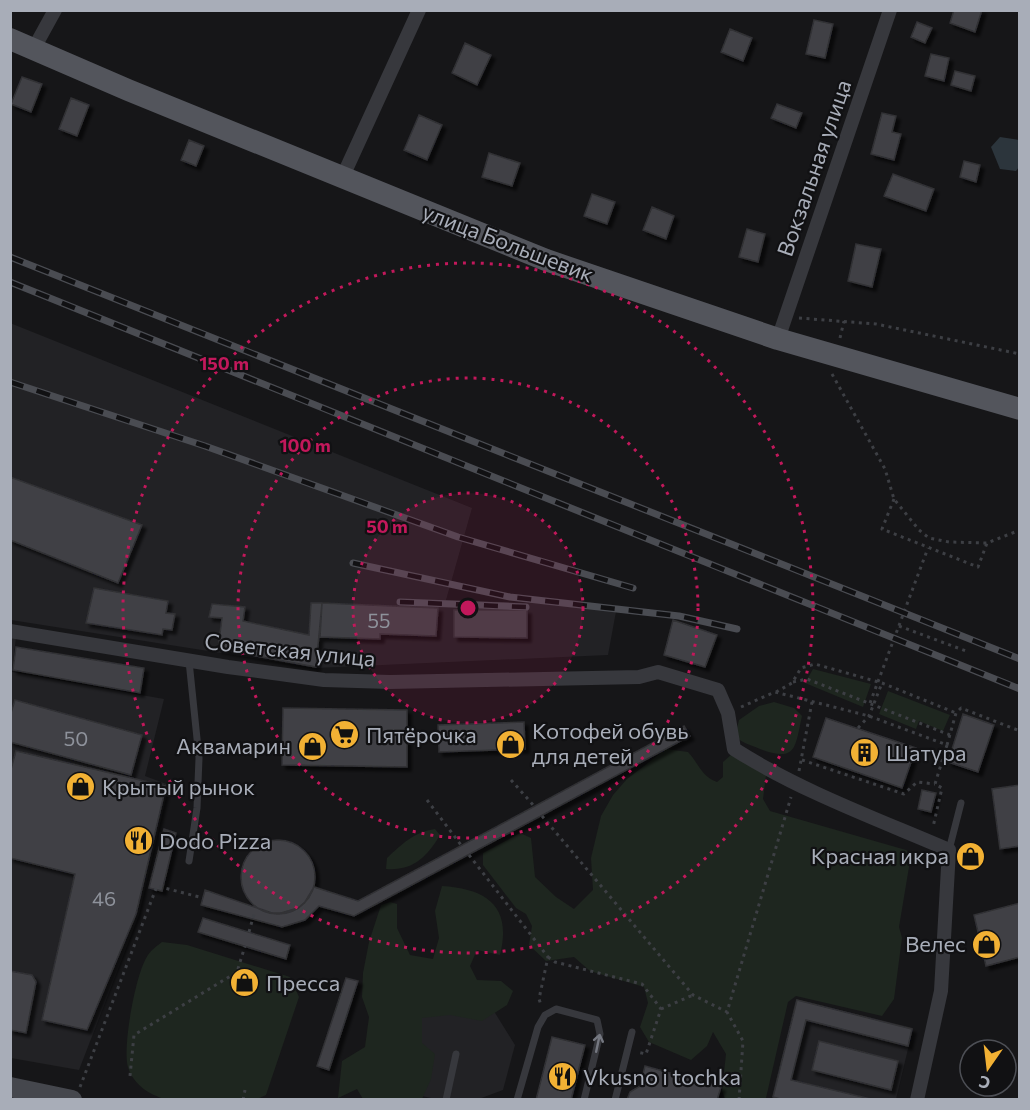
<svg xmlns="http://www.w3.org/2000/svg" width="1030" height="1110" font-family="Commissioner,sans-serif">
<defs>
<filter id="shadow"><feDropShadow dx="4" dy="4" stdDeviation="1.5" flood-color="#0009"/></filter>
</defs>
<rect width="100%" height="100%" fill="#161618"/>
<path fill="#222225" d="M 10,323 L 472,508 L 446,600 L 617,606 L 608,655 L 316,668 L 11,620 Z
M 10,636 L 16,637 L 12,672 L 164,699 L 145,776 L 169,785 L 139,915 L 79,1070 L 11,1058 Z
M 796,999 L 913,1028 L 896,1099 L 772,1097 Z
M 487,1000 L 515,1045 L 503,1090 L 476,1100 L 436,1099 L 397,1091 L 380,1006 Z"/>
<path fill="#1e261f" d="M 813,669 L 871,684 L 863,707 L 805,683 Z
M 888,691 L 950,715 L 943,731 L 919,721 L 916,729 L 879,714 Z
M 774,702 L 794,708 L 802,716 C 795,747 797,763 760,749 C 751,745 742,743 735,736 L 739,720 L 759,706 Z
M 666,749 L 688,752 C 699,764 701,776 717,782 L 723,777 L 723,762 L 732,754 L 766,775 L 763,799 L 770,811 L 906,850 L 911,855 L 899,927 L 902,938 L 894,999 L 882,1016 L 796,996 L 788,1002 L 766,1098 L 725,1099 L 722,1091 L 726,1054 L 713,1032 L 707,1046 L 691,1060 L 649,1042 L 640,1027 L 648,1003 L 644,987 L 590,971 L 574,957 L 546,961 L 529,945 L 532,926 L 526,914 L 516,908 L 483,865 L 483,853 L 520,833 L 531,838 L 535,877 L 556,897 L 574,909 L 593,890 L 591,858 L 601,816 L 613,795 L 627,779 Z
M 435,829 L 440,835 C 427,857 413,871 386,869 L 387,858 C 402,844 414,832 435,829 Z
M 442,886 C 488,889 512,907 500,955 L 477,950 L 470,966 L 477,980 L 501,981 L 513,991 L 507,1005 L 482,1021 L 450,1015 L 422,1018 L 422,1043 L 435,1054 L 431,1079 L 422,1099 L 363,1099 L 357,1089 L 338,1098 L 342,1061 L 365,1047 L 369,1017 L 362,997 L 363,973 L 369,942 L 381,905 L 390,902 L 397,904 L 397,928 L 410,955 L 433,959 L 439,938 L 435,911 Z
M 162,942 L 187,945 L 290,977 L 299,997 L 266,1095 L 255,1100 L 170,1100 C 152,1097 133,1085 128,1067 C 122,1048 136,971 148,955 C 151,950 157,946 162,942 Z"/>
<path fill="#2c353c" d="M 1000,137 L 1019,140 L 1019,167 L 1016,171 L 1000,169 L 991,147 Z"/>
<path fill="#404145" stroke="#303034" stroke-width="1.5" filter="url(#shadow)" d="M 954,10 L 982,10 L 975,32 L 950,23 Z
M 814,20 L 833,24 L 825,58 L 806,54 Z
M 917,22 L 932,28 L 925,43 L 911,37 Z
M 730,29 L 752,38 L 743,61 L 721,52 Z
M 465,43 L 491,55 L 477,85 L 452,73 Z
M 931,54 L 949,58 L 944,81 L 925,76 Z
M 955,71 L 975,76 L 971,91 L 951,85 Z
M 22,77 L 42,84 L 31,112 L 11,104 Z
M 71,98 L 89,105 L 77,136 L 59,129 Z
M 777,104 L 802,113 L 796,128 L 771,118 Z
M 882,113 L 896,116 L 892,132 L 901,134 L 894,160 L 871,154 Z
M 419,115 L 442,125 L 427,160 L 404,150 Z
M 189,140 L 204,146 L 196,166 L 181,160 Z
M 489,153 L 520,163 L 512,186 L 482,177 Z
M 964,161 L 980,165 L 976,182 L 960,177 Z
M 893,174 L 934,189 L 926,211 L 884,196 Z
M 592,194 L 615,202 L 607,224 L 584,216 Z
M 652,207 L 674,216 L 666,239 L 643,230 Z
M 747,229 L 765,234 L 758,262 L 739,257 Z
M 856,244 L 881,249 L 872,287 L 848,281 Z
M 10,477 L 142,525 L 118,583 L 10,540 Z
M 94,588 L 168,601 L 166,613 L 175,614 L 172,630 L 163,629 L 162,635 L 86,623 Z
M 311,603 L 322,603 L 316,667 L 218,649 L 222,618 L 209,617 L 212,604 L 245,607 L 243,621 L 309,635 Z
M 322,603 L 438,608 L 436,636 L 380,634 L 380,639 L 320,637 Z
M 454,610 L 527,610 L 527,638 L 454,637 Z
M 673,620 L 717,635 L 705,667 L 664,655 Z
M 16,647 L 144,668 L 140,693 L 13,670 Z
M 15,700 L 142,735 L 131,775 L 10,742 L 10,716 Z
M 283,708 L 407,710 L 407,767 L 282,765 Z
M 963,714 L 994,725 L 978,772 L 948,762 Z
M 826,718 L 916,748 L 902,788 L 813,757 Z
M 524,722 L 525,749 L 439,752 L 438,725 Z
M 684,726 L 690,736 L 354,916 L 319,906 L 305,920 L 282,927 L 201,905 L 205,890 L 272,913 L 281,913 L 298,908 L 305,902 L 314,887 L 358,901 Z
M 16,751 L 166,786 L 136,914 L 87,1030 L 42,1020 L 75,874 L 10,858 L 10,773 Z
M 1020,785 L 1020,846 L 1000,849 L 992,789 Z
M 922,790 L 936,793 L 931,812 L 918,809 Z
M 164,829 L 176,833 L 162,891 L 149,888 Z
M241 877a37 37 0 1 1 74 0a37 37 0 1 1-74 0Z
M 1020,903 L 1020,957 L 986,966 L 974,915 Z
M 203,918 L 290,945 L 286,959 L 198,932 Z
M 10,971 L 32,975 L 36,982 L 26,1033 L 10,1030 Z
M 240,977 L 252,981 L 250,988 L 238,985 Z
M 346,978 L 358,981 L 329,1070 L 317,1066 Z
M 797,1000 L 912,1029 L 908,1046 L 806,1020 L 791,1080 L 875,1100 L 784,1100 L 773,1097 Z
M 552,1037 L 585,1045 L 571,1100 L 536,1100 Z
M 819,1041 L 898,1061 L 891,1090 L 812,1070 Z
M 645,1066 L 721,1087 L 717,1100 L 627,1100 L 630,1092 L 640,1086 Z"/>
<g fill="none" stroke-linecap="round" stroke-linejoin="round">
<path stroke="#3d3f44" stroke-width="3" stroke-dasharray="3 4.5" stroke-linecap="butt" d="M 799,318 L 876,324 L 1020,354
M 840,338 L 844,321
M 832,374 L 885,469 L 894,499 L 919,530 L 929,538 L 949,542 L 987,543 L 1020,530
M 894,499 L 882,529 L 978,567 L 987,543
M 899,626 L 966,651
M 793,682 L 807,679 L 950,735
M 776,692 L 792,683 L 801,668 L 815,664 L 882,683 L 956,713
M 870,703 L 928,548
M 741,707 L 775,692 L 869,716 L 947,745 L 935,784 L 942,788 L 933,827
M 858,728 L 869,716 L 882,683
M 947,745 L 956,713 L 961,708 L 1020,731
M 802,760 L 904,794 L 917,782 L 935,784
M 799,771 L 812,702
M 511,780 L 534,806
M 427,800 L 461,845
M 542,816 L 693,995 L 727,1012
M 469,855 L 548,957 L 539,999 L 541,1005
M 249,932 L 254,914
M 548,957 L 555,962 L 642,984 L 661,1009 L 646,1054 L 637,1052
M 661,1009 L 693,995
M 130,1076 L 134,1035 L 237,972 L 245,946
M 80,1087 L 157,886 L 203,898
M 243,1100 L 245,1090
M 739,1100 L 743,1041 L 727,1012 L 791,797"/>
<path stroke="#37383d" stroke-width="7" d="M 949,850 L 961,803
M 189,861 L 197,808 L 199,758 L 189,661
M 446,1100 L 456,1054
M 517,1100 L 538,1027 L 545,1015 L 556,1009 L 597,1020 L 600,1034 L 584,1100
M 615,1100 L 632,1032"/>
<path stroke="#37383d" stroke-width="14" d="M 33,50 L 55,10
M 343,176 L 419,10
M 778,339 L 890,10
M 10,631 L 228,667 L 324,680 L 390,682 L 639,677 L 658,672 L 718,690 L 728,713 L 734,749 C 800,791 877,819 949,850 L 941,991 L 917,1100"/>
<path stroke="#45474d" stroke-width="20" d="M 10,1087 L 72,1100"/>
<path stroke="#53555c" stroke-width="22" d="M 10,39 L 128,90 L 546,260 L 778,339 L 1020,409"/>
<defs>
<path id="rail" d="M 10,257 L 1020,659
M 10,282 L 1020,689
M 10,382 L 205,446 L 458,537 L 633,588
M 353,563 L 510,597 L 679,616 L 737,629
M 400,602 L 526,607"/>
</defs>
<use href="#rail" stroke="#4a4c52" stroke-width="7"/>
<use href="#rail" stroke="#111113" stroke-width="4.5" stroke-dasharray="14" stroke-linecap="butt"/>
</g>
<defs><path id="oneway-shaft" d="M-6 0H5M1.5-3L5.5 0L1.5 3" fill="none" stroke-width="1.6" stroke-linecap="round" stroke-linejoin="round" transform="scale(1.5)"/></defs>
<use stroke="#757881" href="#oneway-shaft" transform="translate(598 1043) rotate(-78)"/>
<circle cx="468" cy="608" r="115" fill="#c2185b" fill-opacity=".12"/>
<g fill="none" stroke="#c2185b" stroke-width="3" stroke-dasharray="3 6">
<circle cx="468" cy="608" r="115"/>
<circle cx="468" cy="608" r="230"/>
<circle cx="468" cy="608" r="345"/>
</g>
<defs>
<symbol id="supermarket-disc" viewBox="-11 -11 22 22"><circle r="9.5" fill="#f2b134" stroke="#111113"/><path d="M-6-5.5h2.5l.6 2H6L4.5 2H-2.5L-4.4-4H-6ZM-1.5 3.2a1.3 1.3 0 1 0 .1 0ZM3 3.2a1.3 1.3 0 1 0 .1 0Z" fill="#111"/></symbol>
<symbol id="shop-disc" viewBox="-11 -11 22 22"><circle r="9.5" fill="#f2b134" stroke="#111113"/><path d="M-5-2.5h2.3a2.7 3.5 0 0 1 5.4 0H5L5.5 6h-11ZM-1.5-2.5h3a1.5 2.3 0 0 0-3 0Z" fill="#111"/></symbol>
<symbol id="building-disc" viewBox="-11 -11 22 22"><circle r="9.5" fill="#f2b134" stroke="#111113"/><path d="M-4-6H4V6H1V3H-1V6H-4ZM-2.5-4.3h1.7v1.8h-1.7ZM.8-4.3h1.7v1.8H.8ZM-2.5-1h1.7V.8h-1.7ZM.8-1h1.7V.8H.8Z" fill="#111"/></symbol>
<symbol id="restaurant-disc" viewBox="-11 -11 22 22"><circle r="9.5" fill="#f2b134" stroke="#111113"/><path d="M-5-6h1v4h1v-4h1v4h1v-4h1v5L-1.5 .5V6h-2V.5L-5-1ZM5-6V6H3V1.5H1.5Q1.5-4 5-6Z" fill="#111"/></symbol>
</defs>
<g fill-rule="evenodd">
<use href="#supermarket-disc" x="328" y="718" width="33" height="33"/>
<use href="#shop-disc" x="494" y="728" width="33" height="33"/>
<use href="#shop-disc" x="296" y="730" width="33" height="33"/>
<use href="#building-disc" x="848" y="736" width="33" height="33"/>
<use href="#shop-disc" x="64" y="770" width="33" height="33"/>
<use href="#restaurant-disc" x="122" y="824" width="33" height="33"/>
<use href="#shop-disc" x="954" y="840" width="33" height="33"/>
<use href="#shop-disc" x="970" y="928" width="33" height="33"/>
<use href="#shop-disc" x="228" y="966" width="33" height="33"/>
<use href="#restaurant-disc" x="546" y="1060" width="33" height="33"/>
</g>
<g text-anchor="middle" stroke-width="4.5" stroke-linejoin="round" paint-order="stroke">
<g font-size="20" fill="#8e929b">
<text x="379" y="628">55</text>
<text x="76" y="746">50</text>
<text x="104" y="906">46</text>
</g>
<g font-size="22" fill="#a8adb8" stroke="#111113">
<text transform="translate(814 168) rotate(-71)" y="8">Вокзальная улица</text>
<text transform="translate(508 243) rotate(21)" y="8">улица Большевик</text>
<text transform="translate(290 650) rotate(6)" y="8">Советская улица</text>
</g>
<g font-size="22" fill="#a8adb8" stroke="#111113" text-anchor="start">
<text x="532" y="739">Котофей обувь<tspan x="532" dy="25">для детей</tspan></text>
<text x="366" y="743">Пятёрочка</text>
<text x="291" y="754" text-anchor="end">Аквамарин</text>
<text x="886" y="761">Шатура</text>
<text x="102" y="795">Крытый рынок</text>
<text x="159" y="849">Dodo Pizza</text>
<text x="949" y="864" text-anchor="end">Красная икра</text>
<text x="966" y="952" text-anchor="end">Велес</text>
<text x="266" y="991">Пресса</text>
<text x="583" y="1085">Vkusno i tochka</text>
</g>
</g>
<circle cx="468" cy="608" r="9" fill="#c2185b" stroke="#111113" stroke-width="3"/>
<g font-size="18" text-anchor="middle" font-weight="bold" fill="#c2185b" stroke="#111113" stroke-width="4.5" stroke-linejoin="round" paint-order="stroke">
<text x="224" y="370">150 m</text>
<text x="305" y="452">100 m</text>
<text x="387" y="533">50 m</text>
</g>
<rect width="1030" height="1110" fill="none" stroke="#a8adb8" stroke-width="24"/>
<g transform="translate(988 1068) rotate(194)"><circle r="28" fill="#111113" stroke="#4d4f55" stroke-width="1.5"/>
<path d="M0-4.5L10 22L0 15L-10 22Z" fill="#f2b134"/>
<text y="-9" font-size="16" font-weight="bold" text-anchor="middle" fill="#a8adb8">С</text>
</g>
</svg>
